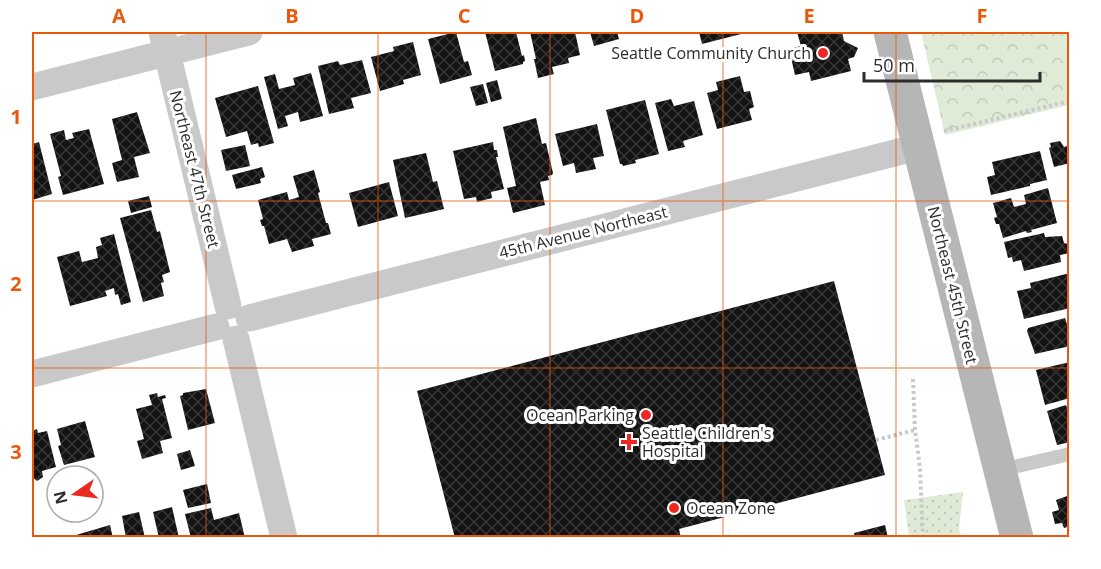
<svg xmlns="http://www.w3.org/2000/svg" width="1101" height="569" font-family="'Open Sans',sans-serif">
<defs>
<pattern id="grass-dots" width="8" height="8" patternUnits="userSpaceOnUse" patternTransform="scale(1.5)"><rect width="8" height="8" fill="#e0ebd7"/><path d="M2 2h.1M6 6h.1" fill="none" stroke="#c0cab9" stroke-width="1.8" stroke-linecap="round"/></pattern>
<pattern id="park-crowns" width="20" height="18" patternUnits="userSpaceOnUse" patternTransform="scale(1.5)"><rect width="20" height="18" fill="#e0ebd7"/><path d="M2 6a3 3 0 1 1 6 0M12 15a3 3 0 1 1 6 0" fill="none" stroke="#c0cab9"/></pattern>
<pattern id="building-cross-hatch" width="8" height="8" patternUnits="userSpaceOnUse" patternTransform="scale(1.5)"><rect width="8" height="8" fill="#131313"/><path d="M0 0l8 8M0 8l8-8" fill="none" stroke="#363636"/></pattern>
</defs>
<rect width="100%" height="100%" fill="#fff"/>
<path fill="url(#grass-dots)" d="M 963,492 L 959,529 L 961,537 L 909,537 L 904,500 Z"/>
<path fill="url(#park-crowns)" d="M 921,32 L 1069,32 L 1069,105 L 945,135 Z"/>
<path fill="url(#building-cross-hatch)" d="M 456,32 L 464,62 L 468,61 L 472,75 L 440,84 L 428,39 Z
M 485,32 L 516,32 L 522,56 L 524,55 L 525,61 L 523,62 L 523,64 L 495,71 Z
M 530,32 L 575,32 L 580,55 L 568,58 L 569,63 L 552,67 L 554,74 L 538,78 L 534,59 L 536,59 Z
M 590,32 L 617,32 L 619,39 L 594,46 Z
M 699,32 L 749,32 L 702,44 Z
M 797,32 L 842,32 L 844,41 L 858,48 L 854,57 L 848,59 L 851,71 L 811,81 L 809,72 L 795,75 L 789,49 L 801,46 Z
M 413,42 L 421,75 L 403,80 L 404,84 L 380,91 L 371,57 L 394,51 L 393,47 Z
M 362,60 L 371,93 L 351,98 L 354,108 L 329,114 L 318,66 L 338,61 L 340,65 Z
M 311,73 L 323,116 L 300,122 L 298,112 L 285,116 L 288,126 L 278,129 L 264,77 L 275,74 L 279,89 L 295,85 L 293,78 Z
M 740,76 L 744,92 L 750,91 L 754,107 L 749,109 L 752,120 L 717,129 L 707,93 L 718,90 L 716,82 Z
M 497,80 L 502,99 L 491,102 L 486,83 Z
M 483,84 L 488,103 L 476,106 L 470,87 Z
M 258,86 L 274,143 L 259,147 L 258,143 L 251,145 L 247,131 L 226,137 L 215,98 Z
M 671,99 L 674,106 L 694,101 L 703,135 L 683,141 L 685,147 L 668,151 L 655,103 Z
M 645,100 L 659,154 L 635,160 L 636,163 L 623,166 L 622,164 L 620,164 L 606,110 Z
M 137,112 L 150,153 L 134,157 L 139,177 L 117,182 L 112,163 L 122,160 L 112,119 Z
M 536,118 L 542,144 L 546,143 L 553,173 L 552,175 L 548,176 L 549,180 L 540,182 L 545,205 L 513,213 L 507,188 L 516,186 L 503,127 Z
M 597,124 L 604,156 L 593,158 L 596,169 L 576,173 L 574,163 L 563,166 L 555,134 Z
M 89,129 L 104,184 L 63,195 L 58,177 L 61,176 L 50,134 L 64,130 L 66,140 L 74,138 L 72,133 Z
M 1060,141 L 1064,147 L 1070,145 L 1070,163 L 1054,167 L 1049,148 L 1051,147 L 1050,143 Z
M 39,142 L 52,194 L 32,200 L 32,144 Z
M 493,142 L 494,150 L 497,150 L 498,157 L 496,157 L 504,189 L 491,192 L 492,198 L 477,202 L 476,197 L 464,199 L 453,151 Z
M 245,145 L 250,166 L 226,171 L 221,150 Z
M 1040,151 L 1047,180 L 1030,184 L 1030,186 L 991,195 L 987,177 L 995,175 L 992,162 Z
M 426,153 L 433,182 L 437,181 L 444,209 L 405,218 L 393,160 Z
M 262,167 L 265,177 L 260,179 L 261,183 L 236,189 L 232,175 Z
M 314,170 L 320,192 L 318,193 L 326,223 L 328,223 L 331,234 L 312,239 L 314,246 L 292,252 L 287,239 L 269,244 L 264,226 L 262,226 L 260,220 L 263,219 L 258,200 L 287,192 L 289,200 L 299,197 L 293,176 Z
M 389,182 L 398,216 L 358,227 L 349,193 Z
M 1048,188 L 1057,223 L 1031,230 L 1032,232 L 1027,233 L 1026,231 L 1003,238 L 999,224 L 996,224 L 994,218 L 997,217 L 993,203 L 1011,198 L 1014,207 L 1026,204 L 1024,195 Z
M 149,196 L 152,207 L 131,213 L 128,201 Z
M 151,210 L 157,232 L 160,231 L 170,272 L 162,275 L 164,282 L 161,283 L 164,296 L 143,302 L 120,218 Z
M 1044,233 L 1045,237 L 1062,236 L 1064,243 L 1068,244 L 1070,253 L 1060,255 L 1061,262 L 1024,271 L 1021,260 L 1013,262 L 1012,257 L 1008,258 L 1004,242 Z
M 114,234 L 131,302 L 121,305 L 118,294 L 115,295 L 114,288 L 105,291 L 107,296 L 70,306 L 57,257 L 79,251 L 82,262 L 98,258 L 96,247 L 102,245 L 100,238 Z
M 1070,273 L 1070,308 L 1024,319 L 1017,291 L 1031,288 L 1030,283 Z
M 834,281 L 885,475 L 679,529 L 681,538 L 455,538 L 417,391 Z
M 1065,318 L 1068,327 L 1070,327 L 1070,346 L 1035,354 L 1027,331 L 1028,328 Z
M 1070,362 L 1070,398 L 1045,405 L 1036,370 Z
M 206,389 L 215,423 L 188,430 L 180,396 L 183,395 L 183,393 Z
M 157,393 L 158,397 L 165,395 L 166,398 L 162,399 L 172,438 L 160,441 L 163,453 L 142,459 L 137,441 L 144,439 L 136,409 L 152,405 L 149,395 Z
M 1066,405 L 1070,414 L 1070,442 L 1057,445 L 1047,411 Z
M 85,421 L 95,457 L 64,465 L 58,446 L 61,445 L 57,429 Z
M 37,429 L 38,433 L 47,431 L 56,467 L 42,471 L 43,477 L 37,481 L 32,477 L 32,431 Z
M 190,450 L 195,466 L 181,470 L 177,454 Z
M 207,484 L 211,503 L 188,508 L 183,490 Z
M 1070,495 L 1070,535 L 1069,535 L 1067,527 L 1064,528 L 1062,523 L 1055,524 L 1052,512 L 1059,510 L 1056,500 Z
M 172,507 L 179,538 L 159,538 L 153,512 Z
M 211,508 L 214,520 L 239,513 L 245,538 L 191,538 L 185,514 Z
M 139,512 L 145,538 L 126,538 L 122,516 Z
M 110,525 L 113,538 L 77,538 L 76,535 Z
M 885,525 L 888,538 L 855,538 L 854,533 Z"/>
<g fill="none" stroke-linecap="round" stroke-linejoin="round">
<path stroke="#c9c9c9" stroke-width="4" stroke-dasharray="3 3" stroke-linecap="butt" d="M 944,131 L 1070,101
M 913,379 L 915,430 L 920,468 L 923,538
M 876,440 L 915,430"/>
<path stroke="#c9c9c9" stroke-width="14" d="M 1000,470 L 1070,454"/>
<path stroke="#c9c9c9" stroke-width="27" d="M 162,32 L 228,306
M 32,87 L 249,32
M 249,318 L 918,147
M 236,339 L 284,538
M 32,374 L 216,327"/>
<path stroke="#b6b6b6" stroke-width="33" d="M 890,32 L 1017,538"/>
</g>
<path fill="none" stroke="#e8590c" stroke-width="1.5" stroke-opacity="0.55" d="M 206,32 L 206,538M 378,32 L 378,538M 550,32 L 550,538M 723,32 L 723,538M 896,32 L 896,538M 32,201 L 1070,201M 32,368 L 1070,368"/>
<g fill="#ef2721" stroke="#fff" stroke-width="2">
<circle cx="823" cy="53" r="6"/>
<circle cx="646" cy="415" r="6"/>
<path d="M626 433h6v6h6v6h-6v6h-6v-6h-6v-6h6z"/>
<circle cx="674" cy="508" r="6"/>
</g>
<g text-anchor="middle" stroke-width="6" stroke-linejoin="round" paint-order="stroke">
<g font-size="16" fill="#2c2c2c" stroke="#fff" text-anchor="end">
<text x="811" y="59">Seattle Community Church</text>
<text x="634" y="421">Ocean Parking</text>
<text x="642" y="439" text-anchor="start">Seattle Children's<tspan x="642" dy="18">Hospital</tspan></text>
<text x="686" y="514" text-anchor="start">Ocean Zone</text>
</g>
<g font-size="16" fill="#2c2c2c" stroke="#fff">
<text transform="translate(195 169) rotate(76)" y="6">Northeast 47th Street</text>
<text transform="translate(583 232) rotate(-14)" y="6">45th Avenue Northeast</text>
<text transform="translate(953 285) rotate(76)" y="6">Northeast 45th Street</text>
</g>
</g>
<rect width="1101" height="569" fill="none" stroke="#ffffff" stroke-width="66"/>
<g transform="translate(75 494) rotate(256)"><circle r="28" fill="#ffffff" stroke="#ababab" stroke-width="1.5"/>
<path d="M0-4.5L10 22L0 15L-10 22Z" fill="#ef2721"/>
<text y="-9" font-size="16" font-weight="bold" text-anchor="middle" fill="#2c2c2c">N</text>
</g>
<path d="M864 72v9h176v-9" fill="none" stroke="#2c2c2c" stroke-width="3"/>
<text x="873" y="72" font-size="18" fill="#2c2c2c" stroke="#ffffff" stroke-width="4.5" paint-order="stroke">50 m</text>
<rect x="33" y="33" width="1035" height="503" fill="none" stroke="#e8590c" stroke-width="2"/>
<g font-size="20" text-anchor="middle" font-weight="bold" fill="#e8590c">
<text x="119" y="23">A</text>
<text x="292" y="23">B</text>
<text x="464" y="23">C</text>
<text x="637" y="23">D</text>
<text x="809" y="23">E</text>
<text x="982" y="23">F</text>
<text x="16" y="124">1</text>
<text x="16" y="291">2</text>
<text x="16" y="459">3</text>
</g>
</svg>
